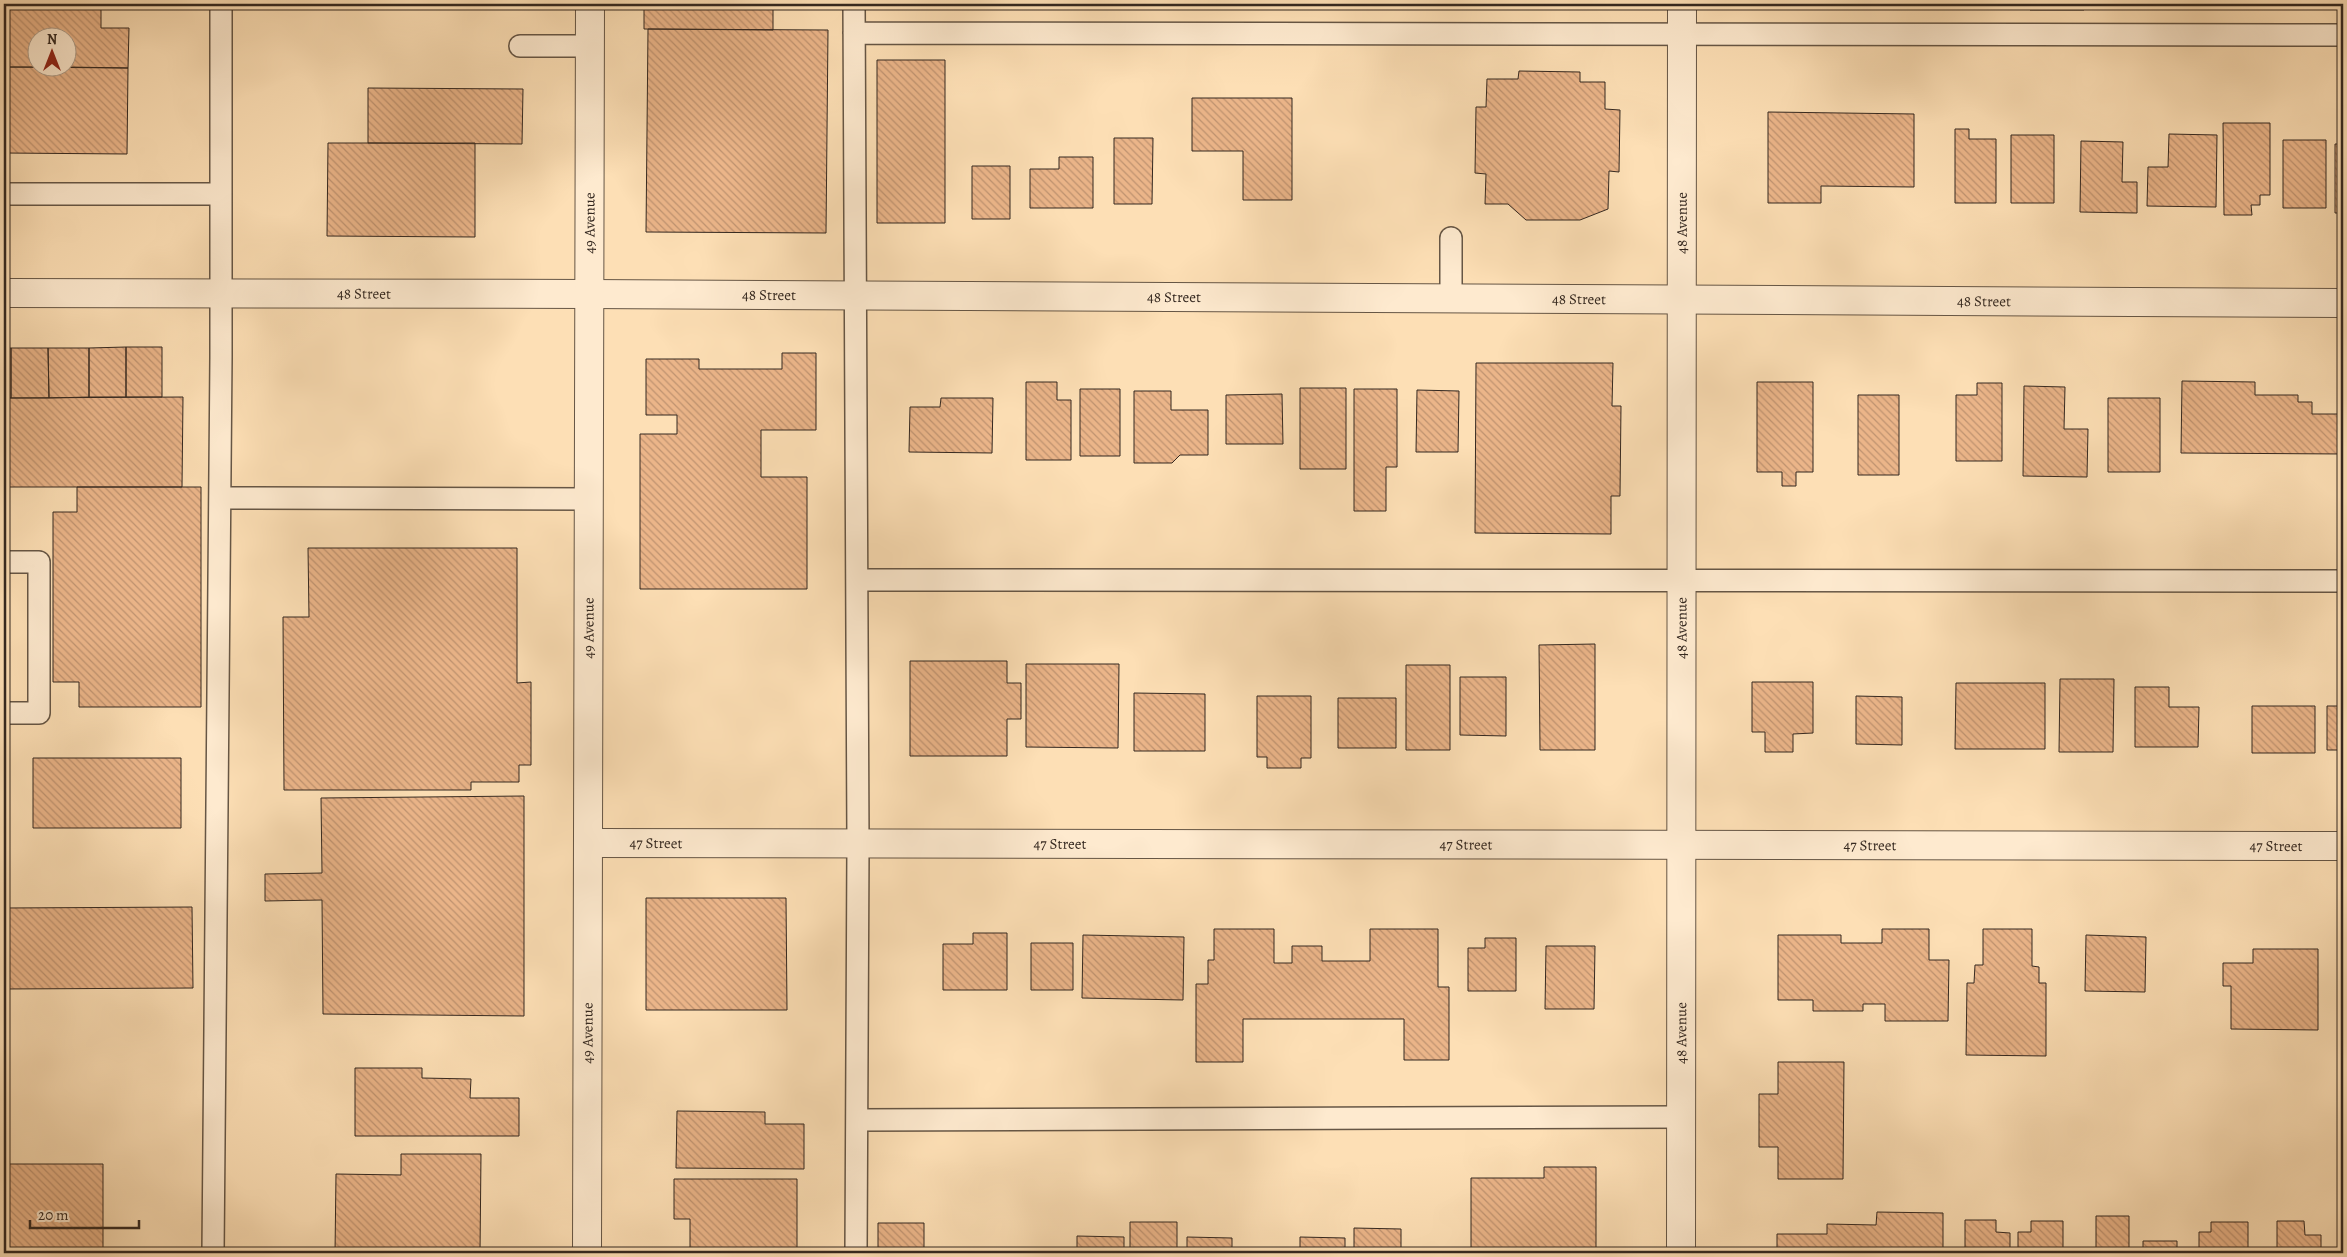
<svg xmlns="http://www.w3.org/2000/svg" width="2347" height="1257" font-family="Alegreya,serif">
<defs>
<pattern id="building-back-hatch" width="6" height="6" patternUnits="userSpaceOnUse" patternTransform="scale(1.25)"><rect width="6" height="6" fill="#ebb589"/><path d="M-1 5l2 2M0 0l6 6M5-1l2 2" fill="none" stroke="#bf9370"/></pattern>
</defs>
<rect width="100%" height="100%" fill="#fddfb5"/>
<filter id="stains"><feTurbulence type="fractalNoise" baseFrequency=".004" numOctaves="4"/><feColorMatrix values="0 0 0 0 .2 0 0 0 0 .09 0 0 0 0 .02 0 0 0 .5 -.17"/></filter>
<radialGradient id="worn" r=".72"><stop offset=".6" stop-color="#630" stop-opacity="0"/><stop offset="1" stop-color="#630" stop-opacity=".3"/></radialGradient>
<path fill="url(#building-back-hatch)" stroke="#342820" d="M 4,4 L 101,4 L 101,28 L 129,28 L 128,68 L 68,67 L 68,38 L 38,38 L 38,67 L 4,67 Z
M 644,4 L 773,4 L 773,30 L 644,29 Z
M 2030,4 L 2084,4 L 2084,10 L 2030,10 Z
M 648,29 L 828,30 L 826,233 L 646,232 Z
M 877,60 L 945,60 L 945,223 L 877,223 Z
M 4,67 L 128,68 L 127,154 L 4,153 Z
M 1519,71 L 1580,72 L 1580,82 L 1605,82 L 1605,109 L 1620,110 L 1619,172 L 1609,171 L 1608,209 L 1580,220 L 1526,220 L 1508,204 L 1485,204 L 1486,174 L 1475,173 L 1476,107 L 1486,107 L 1487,79 L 1518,79 Z
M 368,88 L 523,89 L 522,144 L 368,143 Z
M 1192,98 L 1292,98 L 1292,200 L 1243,200 L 1243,151 L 1192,151 Z
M 1768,112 L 1914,114 L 1914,187 L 1821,186 L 1821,203 L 1768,203 Z
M 2223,123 L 2270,123 L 2270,195 L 2260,195 L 2260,205 L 2251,205 L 2252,215 L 2224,215 Z
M 1955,129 L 1969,129 L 1969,139 L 1996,139 L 1996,203 L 1955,203 Z
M 2169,134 L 2217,135 L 2216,207 L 2147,206 L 2148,167 L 2168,167 Z
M 2011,135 L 2054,135 L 2054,203 L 2011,203 Z
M 1114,138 L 1153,138 L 1152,204 L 1114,204 Z
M 2283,140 L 2326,140 L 2326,208 L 2283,208 Z
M 2081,141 L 2123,142 L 2122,182 L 2137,182 L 2137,213 L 2080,212 Z
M 328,143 L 475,143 L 475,237 L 327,236 Z
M 2335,144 L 2343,144 L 2343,213 L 2335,213 Z
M 1059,157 L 1093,157 L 1093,208 L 1030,208 L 1030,169 L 1059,169 Z
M 972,166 L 1010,166 L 1010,219 L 972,219 Z
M 126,347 L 126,397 L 89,397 L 89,348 Z
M 126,347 L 162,347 L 162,397 L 126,397 Z
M 4,348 L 11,348 L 11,398 L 4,398 Z
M 11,348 L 48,348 L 49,398 L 11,398 Z
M 48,348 L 89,348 L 89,397 L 49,398 Z
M 782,353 L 816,353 L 816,430 L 761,430 L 761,477 L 807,477 L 807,589 L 640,589 L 640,434 L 677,434 L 677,415 L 646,415 L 646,359 L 699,359 L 699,369 L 782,369 Z
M 1476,363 L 1613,363 L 1612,406 L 1621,406 L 1620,496 L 1611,496 L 1611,534 L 1475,533 Z
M 2182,381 L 2255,382 L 2255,395 L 2298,395 L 2298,402 L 2312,402 L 2312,414 L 2343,414 L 2343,454 L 2181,453 Z
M 1026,382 L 1057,382 L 1057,400 L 1071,400 L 1071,460 L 1026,460 Z
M 1757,382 L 1813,382 L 1813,472 L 1796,472 L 1796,486 L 1782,486 L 1782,472 L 1757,472 Z
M 1977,383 L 2002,383 L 2002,461 L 1956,461 L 1956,395 L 1977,395 Z
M 2024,386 L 2065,387 L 2064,429 L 2088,429 L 2087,477 L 2023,476 Z
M 1300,388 L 1346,388 L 1346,469 L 1300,469 Z
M 1080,389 L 1120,389 L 1120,456 L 1080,456 Z
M 1354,389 L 1397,389 L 1397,467 L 1386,467 L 1386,511 L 1354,511 Z
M 1417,390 L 1459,391 L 1458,452 L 1416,452 Z
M 1134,391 L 1171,391 L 1171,410 L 1208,410 L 1208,455 L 1180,455 L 1172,463 L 1134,463 Z
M 1282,394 L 1283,444 L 1226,444 L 1226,395 Z
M 1858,395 L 1899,395 L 1899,475 L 1858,475 Z
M 183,397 L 182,487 L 4,487 L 4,398 Z
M 941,398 L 993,398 L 992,453 L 909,452 L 910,407 L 940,407 Z
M 2108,398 L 2160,398 L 2160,472 L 2108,472 Z
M 77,487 L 201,487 L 201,707 L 79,707 L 79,682 L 53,682 L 53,512 L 77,512 Z
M 308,548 L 517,548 L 517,683 L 531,682 L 531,765 L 519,765 L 519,782 L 471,782 L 471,790 L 284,790 L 283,617 L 309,617 Z
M 1595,644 L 1595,750 L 1540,750 L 1539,645 Z
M 910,661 L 1007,661 L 1007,683 L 1021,683 L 1021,719 L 1007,719 L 1007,756 L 910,756 Z
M 1026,664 L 1119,664 L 1118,748 L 1026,747 Z
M 1406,665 L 1450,665 L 1450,750 L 1406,750 Z
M 1460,677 L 1506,677 L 1506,736 L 1460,735 Z
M 2060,679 L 2114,679 L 2113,752 L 2059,752 Z
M 1752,682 L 1813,682 L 1813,733 L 1793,734 L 1793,752 L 1765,752 L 1765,732 L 1752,732 Z
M 1956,683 L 2045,683 L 2045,749 L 1955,749 Z
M 2135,687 L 2169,687 L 2169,707 L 2199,707 L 2198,747 L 2135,747 Z
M 1134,693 L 1205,694 L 1205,751 L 1134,751 Z
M 1257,696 L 1311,696 L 1311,758 L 1301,758 L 1301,768 L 1267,768 L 1267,757 L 1257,757 Z
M 1856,696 L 1902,697 L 1902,745 L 1856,744 Z
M 1338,698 L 1396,698 L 1396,748 L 1338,748 Z
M 2252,706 L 2315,706 L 2315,753 L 2252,753 Z
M 2327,706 L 2343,706 L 2343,750 L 2327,750 Z
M 33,758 L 181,758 L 181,828 L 33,828 Z
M 524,796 L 524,1016 L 323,1014 L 322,900 L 265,901 L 265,874 L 322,873 L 321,798 Z
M 646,898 L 786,898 L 787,1010 L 646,1010 Z
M 192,907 L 193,988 L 4,989 L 4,908 Z
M 1214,929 L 1274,929 L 1274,963 L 1292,963 L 1292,946 L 1322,946 L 1322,961 L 1370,961 L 1370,929 L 1438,929 L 1438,987 L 1449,987 L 1449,1060 L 1404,1060 L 1404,1019 L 1243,1019 L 1243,1062 L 1196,1062 L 1196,984 L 1208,984 L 1208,960 L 1214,960 Z
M 1882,929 L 1929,929 L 1929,960 L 1949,960 L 1948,1021 L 1885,1021 L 1885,1004 L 1863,1004 L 1863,1011 L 1813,1011 L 1813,1000 L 1778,1000 L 1778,935 L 1841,935 L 1841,943 L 1882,943 Z
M 1983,929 L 2032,929 L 2032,966 L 2039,967 L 2039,983 L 2046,983 L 2046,1056 L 1966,1055 L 1967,983 L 1974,983 L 1975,965 L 1983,965 Z
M 973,933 L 1007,933 L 1007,990 L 943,990 L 943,944 L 973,944 Z
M 1083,935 L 1184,937 L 1183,1000 L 1082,998 Z
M 2086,935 L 2146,937 L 2145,992 L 2085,991 Z
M 1485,938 L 1516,938 L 1516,991 L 1468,991 L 1468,948 L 1485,948 Z
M 1031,943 L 1073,943 L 1073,990 L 1031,990 Z
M 1546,946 L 1595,946 L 1594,1009 L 1545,1009 Z
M 2253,949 L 2318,949 L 2318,1030 L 2231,1029 L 2231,986 L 2223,986 L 2223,963 L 2253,963 Z
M 1778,1062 L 1844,1062 L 1843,1179 L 1778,1179 L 1778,1147 L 1759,1147 L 1759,1094 L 1778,1094 Z
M 355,1068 L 422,1068 L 422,1078 L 471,1079 L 470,1098 L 519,1098 L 519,1136 L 355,1136 Z
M 677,1111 L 765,1112 L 765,1124 L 804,1124 L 804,1169 L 676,1168 Z
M 401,1154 L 481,1154 L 480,1253 L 335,1253 L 336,1174 L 401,1175 Z
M 4,1164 L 103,1164 L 103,1253 L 4,1253 Z
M 1544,1167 L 1596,1167 L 1596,1253 L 1471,1253 L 1471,1178 L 1544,1178 Z
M 674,1179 L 797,1179 L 797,1253 L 690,1253 L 690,1219 L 674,1219 Z
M 1877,1212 L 1943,1213 L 1943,1253 L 1777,1253 L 1777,1234 L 1827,1234 L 1827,1224 L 1876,1225 Z
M 2096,1216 L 2129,1216 L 2129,1253 L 2096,1253 Z
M 1965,1220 L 1996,1220 L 1996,1232 L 2010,1233 L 2010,1253 L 1965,1253 Z
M 2031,1221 L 2063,1221 L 2063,1253 L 2018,1253 L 2018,1232 L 2031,1232 Z
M 2277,1221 L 2304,1221 L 2305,1235 L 2321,1235 L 2321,1253 L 2277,1253 Z
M 1130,1222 L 1177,1222 L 1177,1253 L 1130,1253 Z
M 2211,1222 L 2248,1222 L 2248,1253 L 2199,1253 L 2199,1232 L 2211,1232 Z
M 878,1223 L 924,1223 L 924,1253 L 878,1253 Z
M 1354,1228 L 1401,1229 L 1401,1253 L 1354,1253 Z
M 1077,1236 L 1124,1237 L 1124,1253 L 1077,1253 Z
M 1187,1237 L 1232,1238 L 1232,1253 L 1187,1253 Z
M 1300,1237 L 1345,1238 L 1345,1253 L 1300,1253 Z
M 2143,1241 L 2177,1241 L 2177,1253 L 2143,1253 Z"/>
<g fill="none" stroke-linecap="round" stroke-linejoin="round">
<defs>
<path id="service" d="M 854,4 L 858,844 L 856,1253
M 854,33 L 2343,35
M 520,46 L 590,46
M 4,194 L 221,194
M 1451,238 L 1451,299
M 220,498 L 589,499
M 4,562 L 39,562 L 39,713 L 4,713
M 857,580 L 2343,581
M 857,1120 L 1681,1117
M 213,1253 L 221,357 L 221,4"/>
<g id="minor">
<path id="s1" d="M 4,293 L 590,294 L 2343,303"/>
<path id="s2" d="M 588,843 L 2343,846"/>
<path id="s3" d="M 1681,1253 L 1682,4"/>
</g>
<g id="tertiary">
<path id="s4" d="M 587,1253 L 590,4"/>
</g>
</defs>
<use href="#service" stroke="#665645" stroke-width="24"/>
<use href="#minor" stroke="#665645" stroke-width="30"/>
<use href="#tertiary" stroke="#665645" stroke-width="30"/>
<use href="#service" stroke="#feeacf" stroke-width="21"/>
<use href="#minor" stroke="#feeacf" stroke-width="28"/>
<use href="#tertiary" stroke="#feeacf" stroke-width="28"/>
</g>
<g text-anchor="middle" stroke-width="4" stroke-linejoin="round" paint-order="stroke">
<g font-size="15" fill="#342820" stroke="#feeacf">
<text dy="5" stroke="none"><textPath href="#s4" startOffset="1030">49 Avenue</textPath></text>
<text dy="5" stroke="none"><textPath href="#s3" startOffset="1030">48 Avenue</textPath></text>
<text dy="5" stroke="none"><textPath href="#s1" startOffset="360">48 Street</textPath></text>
<text dy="5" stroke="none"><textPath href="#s1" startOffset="765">48 Street</textPath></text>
<text dy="5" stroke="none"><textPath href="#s1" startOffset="1170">48 Street</textPath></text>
<text dy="5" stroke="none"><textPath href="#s1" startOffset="1575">48 Street</textPath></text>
<text dy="5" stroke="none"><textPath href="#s1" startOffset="1980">48 Street</textPath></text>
<text dy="5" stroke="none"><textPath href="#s4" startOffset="625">49 Avenue</textPath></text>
<text dy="5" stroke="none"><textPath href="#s3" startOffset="625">48 Avenue</textPath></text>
<text dy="5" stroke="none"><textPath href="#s2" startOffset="68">47 Street</textPath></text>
<text dy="5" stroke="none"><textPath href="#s2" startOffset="472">47 Street</textPath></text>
<text dy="5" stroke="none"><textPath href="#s2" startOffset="878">47 Street</textPath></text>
<text dy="5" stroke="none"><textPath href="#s2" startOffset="1282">47 Street</textPath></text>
<text dy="5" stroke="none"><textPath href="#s2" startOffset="1688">47 Street</textPath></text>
<text dy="5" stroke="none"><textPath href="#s4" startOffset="220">49 Avenue</textPath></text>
<text dy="5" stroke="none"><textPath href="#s3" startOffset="220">48 Avenue</textPath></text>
</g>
</g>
<rect width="2347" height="1257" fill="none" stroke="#fddfb5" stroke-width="20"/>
<rect x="5" y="5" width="2337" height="1247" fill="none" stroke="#342820" stroke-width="2.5"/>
<rect x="10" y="10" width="2327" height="1237" fill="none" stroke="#342820"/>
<g transform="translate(52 52)"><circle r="24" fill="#feeacf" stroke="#ad9c89"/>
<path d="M0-4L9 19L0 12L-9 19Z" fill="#8f2418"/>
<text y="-8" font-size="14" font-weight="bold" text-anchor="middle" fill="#342820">N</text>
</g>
<path d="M30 1220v8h109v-8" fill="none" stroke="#342820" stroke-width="2.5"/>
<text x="38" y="1220" font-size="15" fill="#342820" stroke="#feeacf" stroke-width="4" paint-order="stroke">20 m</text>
<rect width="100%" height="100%" filter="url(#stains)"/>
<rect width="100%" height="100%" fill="url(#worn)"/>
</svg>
